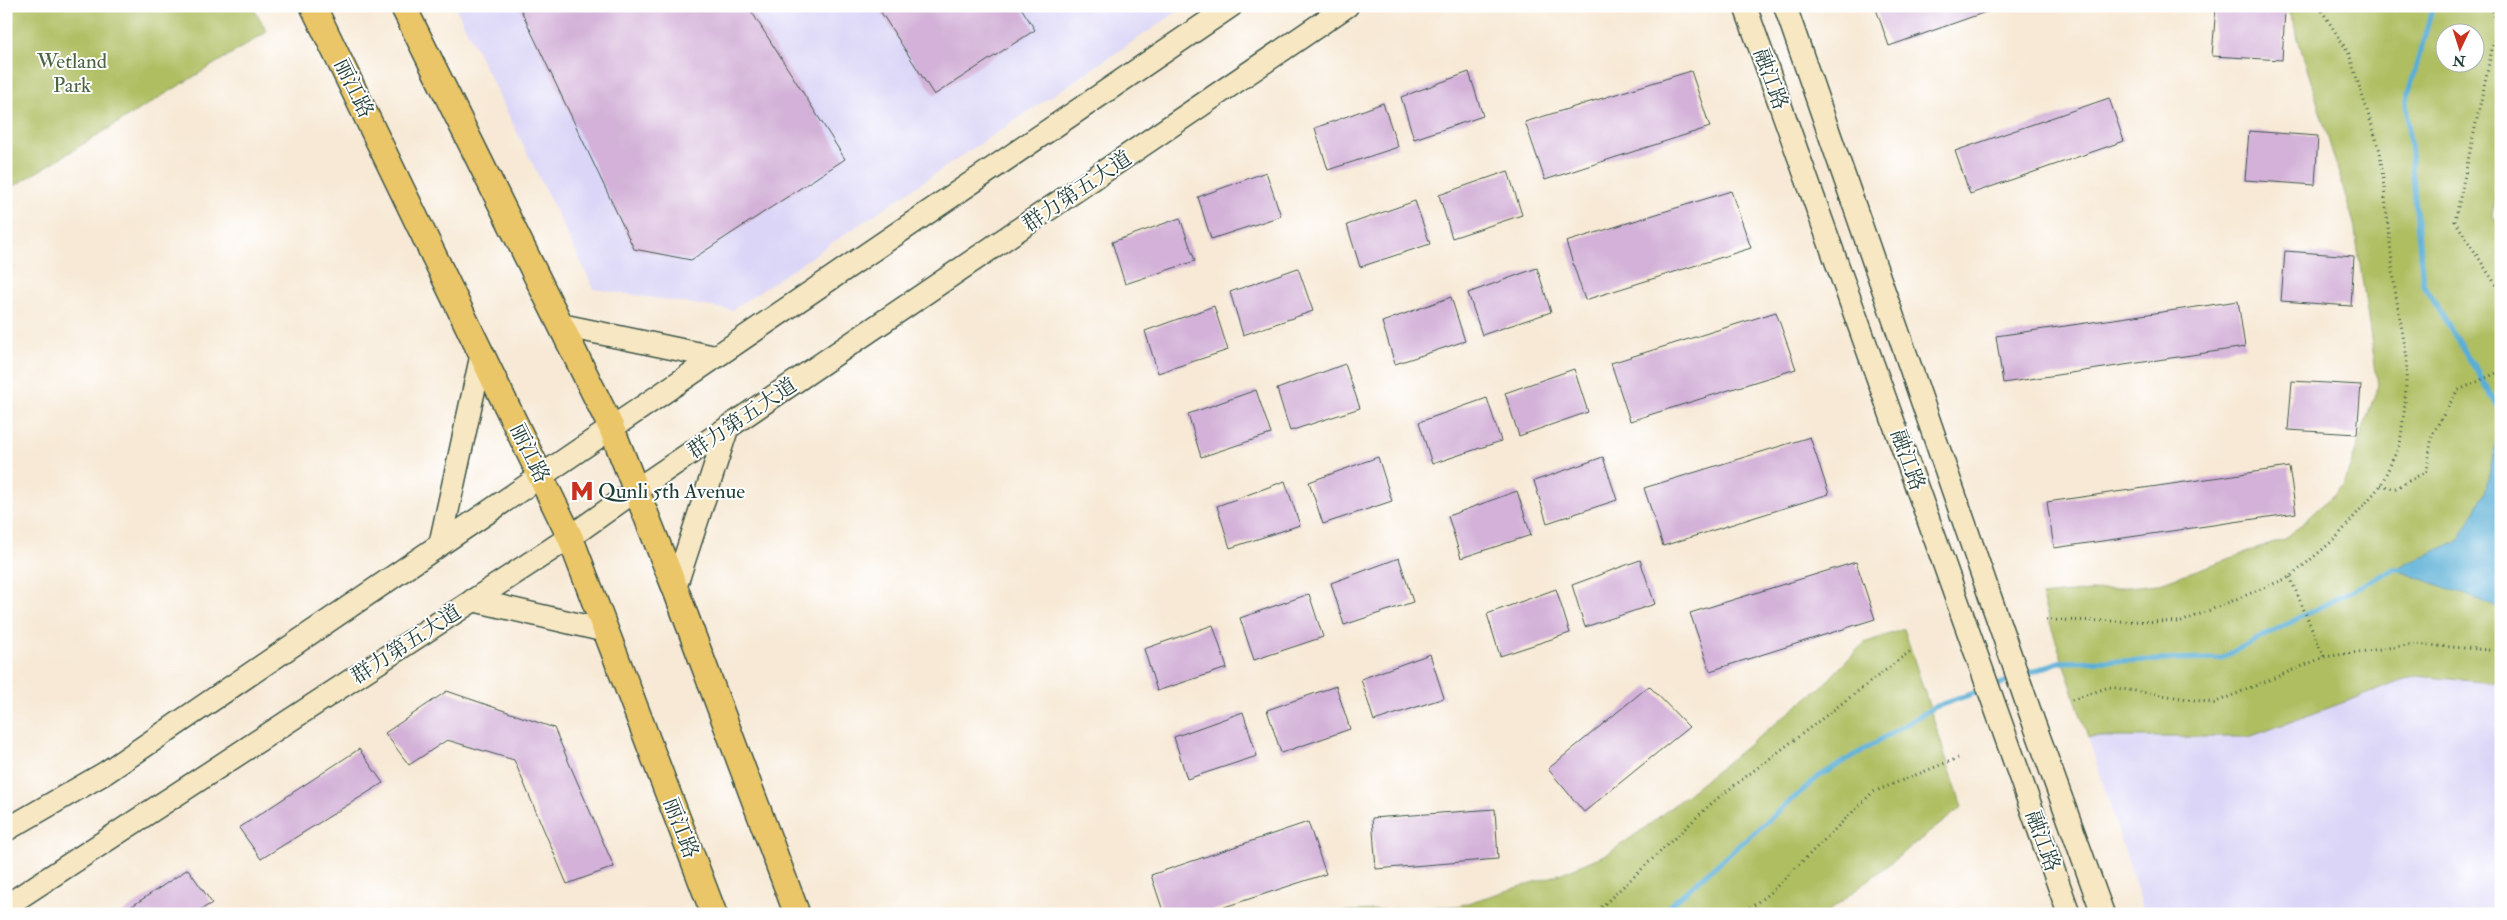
<svg xmlns="http://www.w3.org/2000/svg" width="2507" height="920" font-family="'IM FELL Double Pica','Noto Serif SC',serif">
<rect width="100%" height="100%" fill="#fff"/>
<filter id="ink" filterUnits="userSpaceOnUse"><feTurbulence type="fractalNoise" baseFrequency=".02" numOctaves="2"/><feDisplacementMap in="SourceGraphic" scale="10" xChannelSelector="R" yChannelSelector="G"/><feConvolveMatrix kernelMatrix="1 2 1 2 8 2 1 2 1" color-interpolation-filters="sRGB"/></filter>
<filter id="wash" filterUnits="userSpaceOnUse"><feTurbulence type="fractalNoise" baseFrequency=".0096" numOctaves="4" result="noise"/><feDisplacementMap in="SourceGraphic" scale="20" xChannelSelector="R" yChannelSelector="G"/><feGaussianBlur stdDeviation="1.12" result="paint"/><feColorMatrix in="noise" values="0 0 0 0 0 0 0 0 0 0 0 0 0 0 0 0 0 1.4 0 .05"/><feComposite in="paint" operator="in"/></filter>
<g filter="url(#wash)">
<rect width="100%" height="100%" fill="#f7e9d5"/>
<path fill="#dbd6f7" d="M 455,6 L 1186,6 L 732,310 L 594,289 Z
M 2416,676 L 2494,683 L 2501,687 L 2501,914 L 2145,914 L 2088,737 L 2249,737 Z"/>
<path fill="#aebe61" stroke="#667e4a" fill-rule="evenodd" d="M 6,6 L 252,6 L 267,32 L 6,191 Z
M 2285,6 L 2501,6 L 2501,149 L 2493,216 L 2501,229 L 2501,687 L 2494,683 L 2416,676 L 2249,737 L 2088,737 L 2041,596 L 2157,584 L 2285,539 L 2344,485 L 2378,385 L 2354,224 L 2293,22 ZM 2444,32 L 2474,32 L 2474,62 L 2444,62 Z
M 1904,629 L 1962,807 L 1825,914 L 1296,914 L 1458,906 L 1557,875 L 1609,853 L 1645,828 L 1820,688 L 1864,643 Z"/>
<path fill="#59aed5" stroke="#3c7684" d="M 2501,417 L 2501,610 L 2480,600 L 2394,569 L 2458,541 L 2485,493 Z"/>
<g fill="none" stroke-linecap="round" stroke-linejoin="round">
<path stroke="#59aed5" stroke-width="5.5" d="M 2433,6 L 2406,102 L 2423,283 L 2501,411
M 2023,675 L 2059,662 L 2219,659 L 2394,569 L 2399,569
M 1992,687 L 2014,679
M 1660,914 L 1818,777 L 1935,707 L 1983,690"/>
</g>
<g id="blocks">
<path fill="#d3b1d8" d="M 519,6 L 748,6 L 845,159 L 691,260 L 634,249 Z
M 877,6 L 1020,6 L 1035,30 L 934,95 Z
M 1875,6 L 2000,6 L 2000,7 L 1889,46 Z
M 2216,6 L 2285,11 L 2282,60 L 2212,56 Z
M 1691,71 L 1710,127 L 1545,180 L 1525,122 Z
M 1469,72 L 1483,116 L 1414,139 L 1401,97 Z
M 2109,98 L 2124,141 L 1970,194 L 1955,151 Z
M 1383,103 L 1398,147 L 1328,170 L 1315,128 Z
M 2249,131 L 2318,136 L 2315,185 L 2245,180 Z
M 1508,171 L 1522,215 L 1452,238 L 1439,195 Z
M 1266,172 L 1281,216 L 1211,239 L 1198,197 Z
M 1731,191 L 1751,248 L 1585,300 L 1566,242 Z
M 1415,201 L 1430,244 L 1360,267 L 1347,225 Z
M 1180,218 L 1195,261 L 1125,284 L 1112,242 Z
M 2285,251 L 2354,256 L 2351,306 L 2281,301 Z
M 1298,268 L 1313,311 L 1243,335 L 1230,292 Z
M 1537,268 L 1551,312 L 1482,335 L 1468,293 Z
M 1451,297 L 1465,341 L 1395,364 L 1382,322 Z
M 2238,301 L 2245,347 L 2003,383 L 1996,336 Z
M 1214,306 L 1228,350 L 1158,373 L 1145,331 Z
M 1776,312 L 1796,369 L 1630,421 L 1611,363 Z
M 1345,364 L 1360,408 L 1290,431 L 1277,389 Z
M 1574,369 L 1588,412 L 1519,436 L 1505,393 Z
M 2292,381 L 2361,385 L 2357,434 L 2288,430 Z
M 1256,390 L 1271,434 L 1201,457 L 1188,414 Z
M 1487,398 L 1501,441 L 1432,464 L 1419,422 Z
M 1810,437 L 1829,494 L 1663,546 L 1644,488 Z
M 1378,457 L 1392,501 L 1323,524 L 1309,482 Z
M 1603,457 L 1617,500 L 1547,523 L 1534,481 Z
M 2289,467 L 2296,513 L 2054,548 L 2047,502 Z
M 1285,481 L 1300,525 L 1230,548 L 1217,506 Z
M 1517,491 L 1531,535 L 1461,558 L 1448,516 Z
M 1399,558 L 1413,602 L 1344,625 L 1331,583 Z
M 1640,560 L 1655,604 L 1585,627 L 1572,585 Z
M 1856,562 L 1875,619 L 1710,671 L 1690,613 Z
M 1556,589 L 1570,633 L 1500,656 L 1487,614 Z
M 1309,594 L 1323,637 L 1254,660 L 1240,618 Z
M 1213,625 L 1227,668 L 1157,691 L 1144,649 Z
M 1430,654 L 1444,698 L 1374,721 L 1361,679 Z
M 1336,686 L 1350,729 L 1281,753 L 1267,710 Z
M 1649,686 L 1689,727 L 1584,812 L 1548,769 Z
M 447,691 L 554,728 L 614,867 L 567,884 L 514,760 L 447,740 L 409,765 L 385,733 Z
M 1243,712 L 1257,756 L 1187,779 L 1174,737 Z
M 359,749 L 383,783 L 261,859 L 239,828 Z
M 1495,809 L 1498,859 L 1376,869 L 1372,818 Z
M 1308,822 L 1326,874 L 1203,914 L 1164,914 L 1151,875 Z
M 188,869 L 212,903 L 194,914 L 120,914 Z"/>
</g>
</g>
<g filter="url(#ink)">
<use href="#blocks" fill-opacity="0" stroke="#3f574c" stroke-width="1"/>
<g fill="none" stroke-linecap="round" stroke-linejoin="round">
<defs>
<path id="secondary" d="M 1745,6 L 2069,914
M 1785,6 L 2031,715 L 2103,914
M 561,325 L 715,357
M 440,545 L 482,353
M 675,588 L 727,429
M 473,600 L 606,631
M 6,830 L 105,773 L 1231,6
M 6,906 L 570,537 L 636,490 L 1347,6"/>
<path id="primary" d="M 313,6 L 570,537 L 714,914
M 403,6 L 611,427 L 675,588 L 797,914"/>
</defs>
<use href="#secondary" stroke="#3f574c" stroke-width="25"/>
<use href="#primary" stroke="#3f574c" stroke-width="28"/>
<path stroke="#3f574c" stroke-width="3" stroke-dasharray="1 4" stroke-linecap="butt" d="M 2492,6 L 2497,26 L 2455,221 L 2501,293
M 135,7 L 135,6
M 2381,485 L 2394,489 L 2427,471 L 2432,435 L 2457,391 L 2501,371
M 2290,577 L 2324,657
M 2046,620 L 2181,622 L 2290,577 L 2336,538 L 2381,485 L 2400,444 L 2405,405 L 2407,358 L 2395,290 L 2380,151 L 2349,54 L 2319,6
M 2072,700 L 2109,687 L 2214,703 L 2324,657 L 2415,644 L 2501,651
M 1594,914 L 1714,801 L 1912,650
M 1742,914 L 1771,892 L 1873,792 L 1958,758"/>
<use href="#secondary" stroke="#f7e8c3" stroke-width="22"/>
<use href="#primary" stroke="#ebc669" stroke-width="25"/>
</g>
</g>
<defs>
<symbol id="metro-bare" viewBox="-9 -9 18 18"><path d="M-5.5 5V-5H-3L0 0L3-5H5.5V5H3V-.5L0 4L-3-.5V5Z" fill="#c8321e" stroke="#fff" stroke-width="2.5" paint-order="stroke"/></symbol>
</defs>
<g fill-rule="evenodd">
<use href="#metro-bare" x="566" y="475" width="32" height="32"/>
</g>
<g text-anchor="middle" stroke-width="4" stroke-linejoin="round" paint-order="stroke">
<g font-size="21" fill="#4a6442" stroke="#fff">
<text x="72" y="68">Wetland<tspan x="72" dy="24">Park</tspan></text>
</g>
<g font-size="21" fill="#1f3d34" stroke="#fff">
<text transform="translate(1771 79) rotate(70)" y="7">融江路</text>
<text transform="translate(354 88) rotate(64)" y="7">丽江路</text>
<text transform="translate(1077 191) rotate(-34)" y="7">群力第五大道</text>
<text transform="translate(742 418) rotate(-34)" y="7">群力第五大道</text>
<text transform="translate(530 453) rotate(64)" y="7">丽江路</text>
<text transform="translate(1908 460) rotate(70)" y="7">融江路</text>
<text transform="translate(406 644) rotate(-33)" y="7">群力第五大道</text>
<text transform="translate(681 828) rotate(69)" y="7">丽江路</text>
<text transform="translate(2043 841) rotate(70)" y="7">融江路</text>
</g>
<g font-size="21" fill="#1f3d34" stroke="#fff" text-anchor="start">
<text x="598" y="498">Qunli 5th Avenue</text>
</g>
</g>
<rect width="2507" height="920" fill="none" stroke="#fff" stroke-width="25"/>
<g transform="translate(2460 48) rotate(184)"><circle r="24" fill="#ffffff" stroke="#a5b1ae"/>
<path d="M0-4L9 19L0 12L-9 19Z" fill="#c8321e"/>
<text y="-8" font-size="14" font-weight="bold" text-anchor="middle" fill="#1f3d34">N</text>
</g>
</svg>
